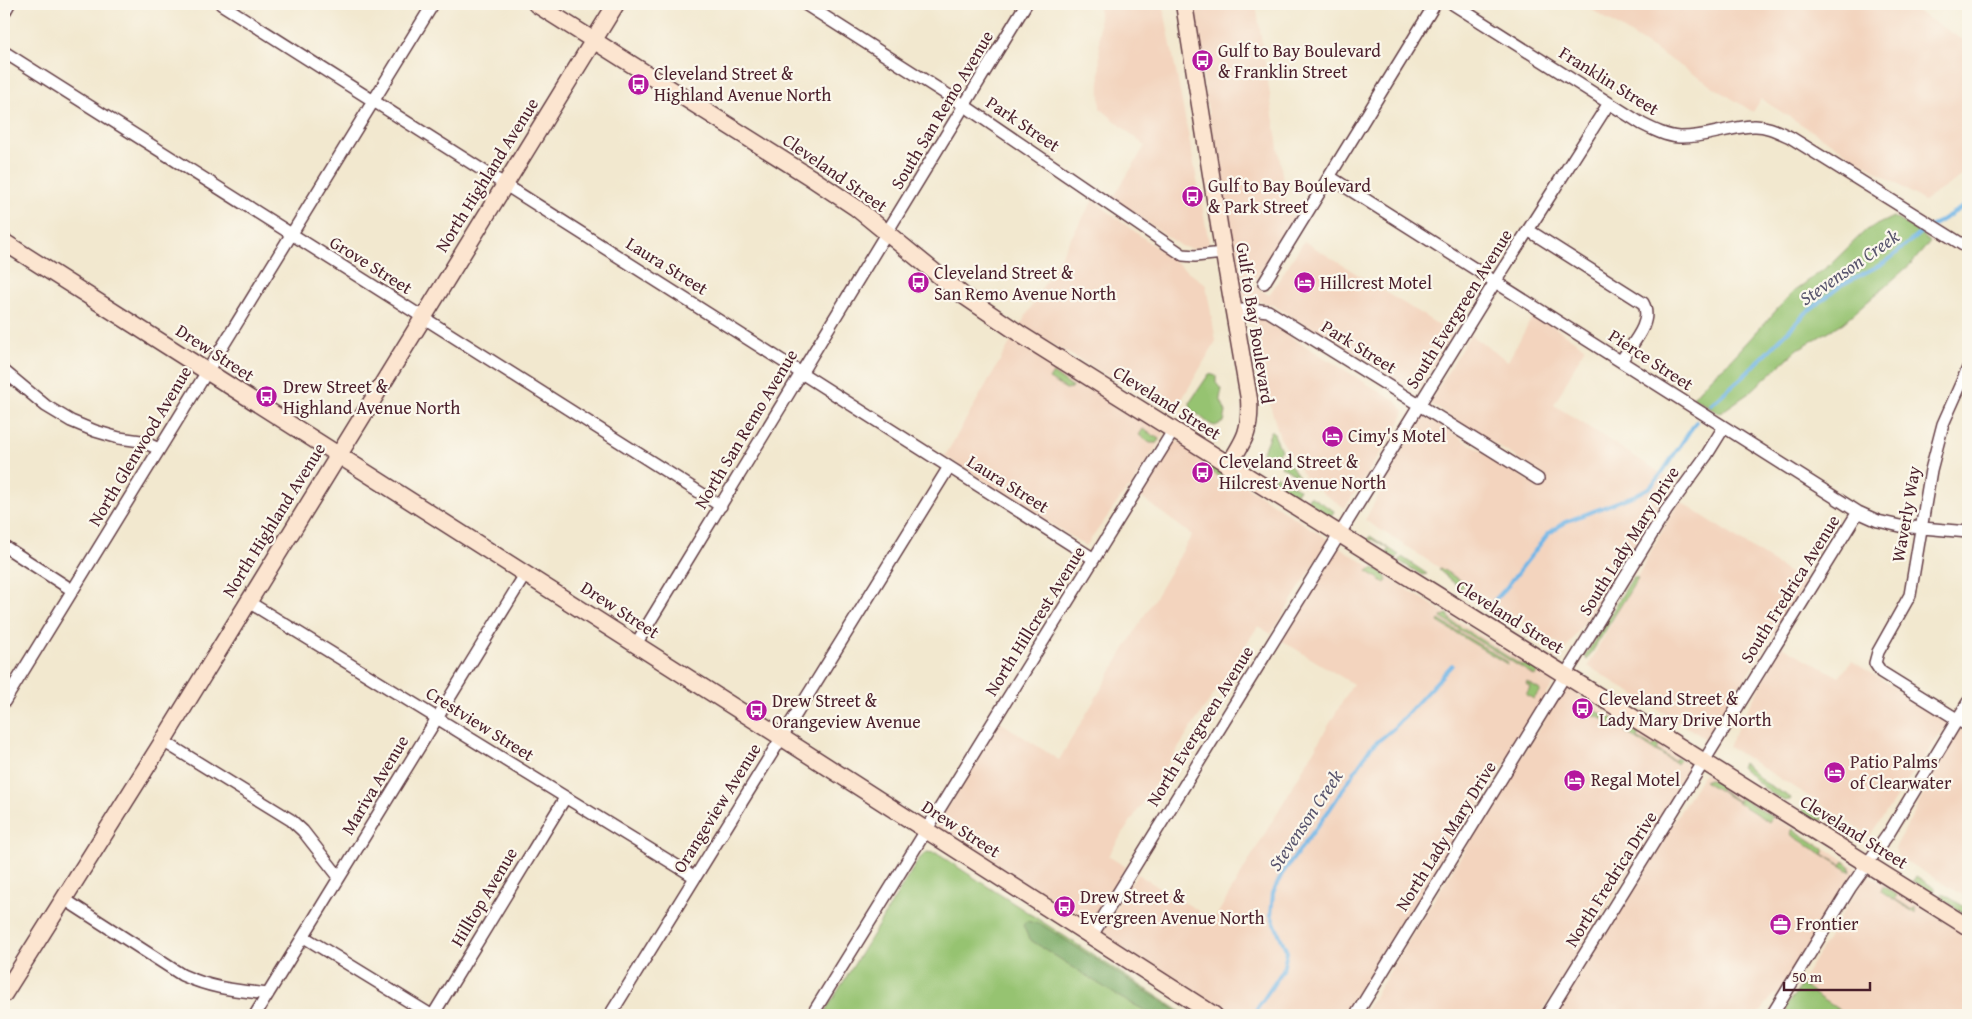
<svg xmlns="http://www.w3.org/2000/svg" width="1972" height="1019" font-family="'Gentium Book Plus',serif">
<rect width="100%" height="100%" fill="#fbf7ec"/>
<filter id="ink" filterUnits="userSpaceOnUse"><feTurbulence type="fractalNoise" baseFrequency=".02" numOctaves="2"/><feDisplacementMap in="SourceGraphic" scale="10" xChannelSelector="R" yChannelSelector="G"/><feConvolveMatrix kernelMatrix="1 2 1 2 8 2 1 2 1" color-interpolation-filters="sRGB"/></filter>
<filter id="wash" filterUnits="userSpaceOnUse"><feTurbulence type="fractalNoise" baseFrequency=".0096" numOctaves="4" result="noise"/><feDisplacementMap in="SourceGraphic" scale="20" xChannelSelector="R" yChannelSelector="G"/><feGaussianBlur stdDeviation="1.12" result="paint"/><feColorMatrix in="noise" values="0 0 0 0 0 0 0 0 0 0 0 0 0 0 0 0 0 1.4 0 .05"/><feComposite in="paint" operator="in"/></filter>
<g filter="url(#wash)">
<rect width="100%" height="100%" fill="#f2e8cf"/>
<path fill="#f3d4be" d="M 1099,4 L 1163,4 L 1209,242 L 1205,246 L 1191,249 L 1181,246 L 1113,198 L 1145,146 L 1100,108 Z
M 1191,4 L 1256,4 L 1288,213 L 1297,219 L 1252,284 L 1269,295 L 1304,241 L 1453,334 L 1417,393 L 1273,305 L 1260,301 L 1246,302 L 1240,298 L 1237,291 Z
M 1583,4 L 1905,4 L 1968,43 L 1968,172 L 1924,201 L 1761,99 L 1753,112 Z
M 1093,200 L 1206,285 L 1216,341 L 1174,413 L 1020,326 Z
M 1534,314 L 1585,347 L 1554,405 L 1678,484 L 1566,649 L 1365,520 L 1422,414 L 1539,487 L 1546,476 L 1429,403 L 1470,335 L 1508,361 Z
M 1256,319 L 1261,319 L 1397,402 L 1404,411 L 1401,421 L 1345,508 L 1324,494 L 1304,476 L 1280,438 L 1270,405 Z
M 1013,338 L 1165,433 L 1130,489 L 1128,488 L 1086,546 L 945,456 Z
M 1175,440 L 1329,540 L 1271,634 L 1258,626 L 1108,856 L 1126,867 L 1089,928 L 935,827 L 1000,722 L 1059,760 L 1192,535 L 1139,496 Z
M 1680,501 L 1806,584 L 1706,739 L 1588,666 L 1671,515 Z
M 1339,547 L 1555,681 L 1349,1015 L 1226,1015 L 1099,934 L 1137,874 L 1214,920 L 1353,684 L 1281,640 Z
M 1782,646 L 1839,677 L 1852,661 L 1949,722 L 1870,835 L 1728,746 Z
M 1565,687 L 1693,767 L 1540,1015 L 1363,1015 Z
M 1959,728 L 1968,734 L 1968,898 L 1897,856 L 1895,848 Z
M 1704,773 L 1857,868 L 1777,996 L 1774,994 L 1759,1015 L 1564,1015 L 1557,1011 Z
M 1867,874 L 1968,936 L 1968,1015 L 1848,1015 L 1800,984 Z"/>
<path fill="#96c371" stroke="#70714e" d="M 1893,217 L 1920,233 L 1930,242 L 1912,263 L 1843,323 L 1798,349 L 1749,393 L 1720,413 L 1693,397 L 1712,376 L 1727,364 L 1793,292 L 1831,264 L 1866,230 Z
M 1053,373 L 1072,387 L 1072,388 L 1066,389 L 1049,379 Z
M 1209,374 L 1216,376 L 1216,383 L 1222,389 L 1220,398 L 1226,412 L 1224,422 L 1215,426 C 1206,424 1201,414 1191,411 L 1190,402 Z
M 1143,429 L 1159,439 L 1157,443 L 1150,443 L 1139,435 Z
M 1271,431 L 1273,432 L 1281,450 L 1272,461 L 1262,454 Z
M 1286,459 L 1300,478 L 1281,466 Z
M 1213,465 L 1235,479 L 1232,485 L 1209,470 Z
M 1276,475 L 1299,489 L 1296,494 L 1290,495 L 1274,485 L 1272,480 Z
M 1310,496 L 1334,511 L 1330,519 L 1309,506 L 1307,501 Z
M 1370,536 L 1399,555 L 1396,559 L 1387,554 L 1389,549 L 1372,539 L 1369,542 L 1367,541 Z
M 1402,557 L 1427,574 L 1422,575 L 1399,561 Z
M 1374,568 L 1385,575 L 1387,581 L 1385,583 L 1367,571 Z
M 1440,568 L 1465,583 L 1461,589 L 1439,570 Z
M 1633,577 L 1638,578 L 1587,660 L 1585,656 Z
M 1448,614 L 1451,621 L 1521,665 L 1527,664 L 1538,671 L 1535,676 L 1441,618 L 1442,616 Z
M 1439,620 L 1508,662 L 1507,664 L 1438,622 Z
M 1527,682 L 1540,690 L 1534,699 L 1526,695 L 1530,687 L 1526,684 Z
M 1591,709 L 1616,720 L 1617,727 L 1606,720 L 1589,714 Z
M 1631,729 L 1640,734 L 1637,738 L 1653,747 L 1655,744 L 1659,746 L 1657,750 L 1674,761 L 1677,757 L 1680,759 L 1677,764 L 1625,732 Z
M 1743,763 L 1764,782 L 1791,798 L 1790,800 L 1784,801 L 1769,792 L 1741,767 Z
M 1709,779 L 1722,785 L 1720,790 L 1738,801 L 1740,797 L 1772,817 L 1769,822 L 1704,781 Z
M 1803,806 L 1824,819 L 1823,820 L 1817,822 L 1803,813 Z
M 1793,829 L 1825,850 L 1823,854 L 1841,865 L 1844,861 L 1850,866 L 1851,872 L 1790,834 Z
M 927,852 L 936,853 L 1186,1015 L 823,1015 L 919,859 Z
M 1916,876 L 1936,889 L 1930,892 L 1913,881 Z
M 1883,886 L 1897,895 L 1895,899 L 1912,910 L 1915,906 L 1915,913 L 1881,891 Z
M 1942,893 L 1968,909 L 1968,916 L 1943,900 Z
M 1801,985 L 1847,1015 L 1787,1015 L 1786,1007 Z"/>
<path fill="#78a963" stroke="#616447" d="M 1027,921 L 1042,925 L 1183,1015 L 1154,1015 L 1121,998 L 1029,939 L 1023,925 Z"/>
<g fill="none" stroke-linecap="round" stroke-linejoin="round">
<path stroke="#71b6e7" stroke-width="4" d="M 1711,404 L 1747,373 L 1807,312 L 1843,284 L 1886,262 L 1920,233 L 1968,204
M 1490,605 L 1506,588 L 1548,534 L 1565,522 L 1635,495 L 1650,487 L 1661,474 L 1696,422
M 1253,1015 L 1283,970 L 1287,952 L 1271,915 L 1273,893 L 1282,874 L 1330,809 L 1371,747 L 1394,728 L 1452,665"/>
</g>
</g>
<g filter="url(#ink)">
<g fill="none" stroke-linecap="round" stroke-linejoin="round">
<defs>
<path id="street" d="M 221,4 L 1094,559
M 805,4 L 965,106 L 1183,255 L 1195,256 L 1223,253
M 1453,4 L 1642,124 C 1654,130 1666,136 1679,137 C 1704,138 1728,127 1753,126 C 1766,125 1779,132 1790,137 L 1968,248
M 4,13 L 9,4
M 4,52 L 721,506
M 1330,177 L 1858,512 L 1878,521 L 1900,526 L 1968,532
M 1528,230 L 1643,303 C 1654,322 1631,345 1621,361
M 1264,283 L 1435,4
M 1235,311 L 1251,309 L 1268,311 L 1538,479
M 1968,368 L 1943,424 L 1931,470 L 1910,595 L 1878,652 L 1875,663 L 1881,672 L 1968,726
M 4,371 L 46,406 L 71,421 L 95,431 L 119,438 L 141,441 L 159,449
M 4,546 L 72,590
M 247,601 L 695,877
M 636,644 L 1026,4
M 4,702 L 433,4
M 163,741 L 291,820 L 303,831 L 339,877
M 64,899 L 182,975 C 214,989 234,990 268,994
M 304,937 L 431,1015
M 1091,937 L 1495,282 L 1609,103
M 255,1015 L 526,573
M 433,1015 L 565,798
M 610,1015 L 949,467
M 812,1015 L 1173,431
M 1356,1015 L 1666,511 L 1706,456 L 1724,427
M 1547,1015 L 1858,512
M 1772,1015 L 1850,888 L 1889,833 L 1968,702"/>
<path id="secondary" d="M 536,4 L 810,177 L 855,207 L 964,296 L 1023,336 L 1968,927
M 1184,4 L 1220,231 L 1249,399 C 1251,431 1245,439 1228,466
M 4,242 L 781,737 L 1214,1015
M 4,994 L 163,741 L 616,4"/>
</defs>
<use href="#street" stroke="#633d44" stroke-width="14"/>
<use href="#secondary" stroke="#633d44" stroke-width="19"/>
<use href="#street" stroke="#fff" stroke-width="11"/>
<use href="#secondary" stroke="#fce5d0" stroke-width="16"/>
</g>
</g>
<defs>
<symbol id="bus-disc" viewBox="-11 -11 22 22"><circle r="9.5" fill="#b5179e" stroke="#fbf7ec"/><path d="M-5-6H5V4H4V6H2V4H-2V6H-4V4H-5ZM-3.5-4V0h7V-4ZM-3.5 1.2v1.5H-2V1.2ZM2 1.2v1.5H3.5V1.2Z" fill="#fff"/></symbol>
<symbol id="hotel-disc" viewBox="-11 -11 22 22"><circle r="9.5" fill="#b5179e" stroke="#fbf7ec"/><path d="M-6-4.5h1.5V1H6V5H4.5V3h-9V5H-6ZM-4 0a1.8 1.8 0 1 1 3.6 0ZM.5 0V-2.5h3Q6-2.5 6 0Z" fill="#fff"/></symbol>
<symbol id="office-disc" viewBox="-11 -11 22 22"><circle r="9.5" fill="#b5179e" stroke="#fbf7ec"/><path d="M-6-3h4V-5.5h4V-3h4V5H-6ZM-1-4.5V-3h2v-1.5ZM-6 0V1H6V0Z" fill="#fff"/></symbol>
</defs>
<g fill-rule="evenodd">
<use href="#bus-disc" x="1190" y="48" width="25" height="25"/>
<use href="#bus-disc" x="626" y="72" width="25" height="25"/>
<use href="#bus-disc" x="1180" y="184" width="25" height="25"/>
<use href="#bus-disc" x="906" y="270" width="25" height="25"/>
<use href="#hotel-disc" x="1292" y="270" width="25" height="25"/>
<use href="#bus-disc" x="254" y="384" width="25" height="25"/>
<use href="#hotel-disc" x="1320" y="424" width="25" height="25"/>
<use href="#bus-disc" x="1190" y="460" width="25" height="25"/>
<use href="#bus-disc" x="1570" y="696" width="25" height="25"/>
<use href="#bus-disc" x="744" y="698" width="25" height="25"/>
<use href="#hotel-disc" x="1822" y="760" width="25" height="25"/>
<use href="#hotel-disc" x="1562" y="768" width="25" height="25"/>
<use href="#bus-disc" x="1052" y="894" width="25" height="25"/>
<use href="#office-disc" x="1768" y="912" width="25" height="25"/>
</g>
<g text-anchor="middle" stroke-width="4.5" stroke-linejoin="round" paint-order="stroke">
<g font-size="18" fill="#4a1f2b" stroke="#fbf7ec" text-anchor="start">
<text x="1218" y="57">Gulf to Bay Boulevard<tspan x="1218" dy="21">&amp; Franklin Street</tspan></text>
<text x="654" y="80">Cleveland Street &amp;<tspan x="654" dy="21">Highland Avenue North</tspan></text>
<text x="1208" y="192">Gulf to Bay Boulevard<tspan x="1208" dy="21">&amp; Park Street</tspan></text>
<text x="934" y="279">Cleveland Street &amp;<tspan x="934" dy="21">San Remo Avenue North</tspan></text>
<text x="1320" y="289">Hillcrest Motel</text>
<text x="283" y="393">Drew Street &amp;<tspan x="283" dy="21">Highland Avenue North</tspan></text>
<text x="1348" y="442">Cimy's Motel</text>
<text x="1219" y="468">Cleveland Street &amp;<tspan x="1219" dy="21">Hilcrest Avenue North</tspan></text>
<text x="1599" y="705">Cleveland Street &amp;<tspan x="1599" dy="21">Lady Mary Drive North</tspan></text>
<text x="772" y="707">Drew Street &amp;<tspan x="772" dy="21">Orangeview Avenue</tspan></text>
<text x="1850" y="768">Patio Palms<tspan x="1850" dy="21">of Clearwater</tspan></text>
<text x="1591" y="786">Regal Motel</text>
<text x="1080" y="903">Drew Street &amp;<tspan x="1080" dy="21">Evergreen Avenue North</tspan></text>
<text x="1796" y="930">Frontier</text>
</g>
<g font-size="18" fill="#4a1f2b" stroke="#fbf7ec">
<text transform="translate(1609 81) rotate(32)" y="6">Franklin Street</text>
<text transform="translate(942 110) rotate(-59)" y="6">South San Remo Avenue</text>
<text transform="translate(1023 124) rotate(34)" y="6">Park Street</text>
<text transform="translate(835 173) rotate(35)" y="6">Cleveland Street</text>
<text transform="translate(487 175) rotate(-58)" y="6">North Highland Avenue</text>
<text transform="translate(371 265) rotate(32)" y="6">Grove Street</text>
<text transform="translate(667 266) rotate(32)" y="6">Laura Street</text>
<text transform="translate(1459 309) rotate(-58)" y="6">South Evergreen Avenue</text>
<text transform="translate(1255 323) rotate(81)" y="6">Gulf to Bay Boulevard</text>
<text transform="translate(1359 347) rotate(32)" y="6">Park Street</text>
<text transform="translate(215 353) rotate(33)" y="6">Drew Street</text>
<text transform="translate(1651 360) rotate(33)" y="6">Pierce Street</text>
<text transform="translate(1167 403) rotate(32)" y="6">Cleveland Street</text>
<text transform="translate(746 429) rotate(-59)" y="6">North San Remo Avenue</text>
<text transform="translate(140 446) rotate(-59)" y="6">North Glenwood Avenue</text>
<text transform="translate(1008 484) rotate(32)" y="6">Laura Street</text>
<text transform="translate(1906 514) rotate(-80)" y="6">Waverly Way</text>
<text transform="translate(274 520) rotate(-58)" y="6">North Highland Avenue</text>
<text transform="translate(1629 541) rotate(-58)" y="6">South Lady Mary Drive</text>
<text transform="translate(1790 589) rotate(-58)" y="6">South Fredrica Avenue</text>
<text transform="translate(620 610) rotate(33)" y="6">Drew Street</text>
<text transform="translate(1510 617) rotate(32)" y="6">Cleveland Street</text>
<text transform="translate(1035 621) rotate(-58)" y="6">North Hillcrest Avenue</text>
<text transform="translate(480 724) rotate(32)" y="6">Crestview Street</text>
<text transform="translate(1200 726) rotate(-58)" y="6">North Evergreen Avenue</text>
<text transform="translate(375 785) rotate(-59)" y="6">Mariva Avenue</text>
<text transform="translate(717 808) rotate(-58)" y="6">Orangeview Avenue</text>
<text transform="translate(961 829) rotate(33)" y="6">Drew Street</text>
<text transform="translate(1854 832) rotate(32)" y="6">Cleveland Street</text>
<text transform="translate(1446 836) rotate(-58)" y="6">North Lady Mary Drive</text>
<text transform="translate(1611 879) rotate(-58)" y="6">North Fredrica Drive</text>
<text transform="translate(484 897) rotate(-59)" y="6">Hilltop Avenue</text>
</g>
<g font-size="19" font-style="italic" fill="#58546d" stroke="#fbf7ec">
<text transform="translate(1849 267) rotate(-35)" y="7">Stevenson Creek</text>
<text transform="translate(1305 820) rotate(-56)" y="7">Stevenson Creek</text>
</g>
</g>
<rect width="1972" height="1019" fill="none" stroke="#fbf7ec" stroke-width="20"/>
<path d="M1784 982v8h86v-8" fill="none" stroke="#4a1f2b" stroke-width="2.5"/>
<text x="1792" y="982" font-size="15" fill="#4a1f2b" stroke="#fbf7ec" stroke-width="4" paint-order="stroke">50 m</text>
</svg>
